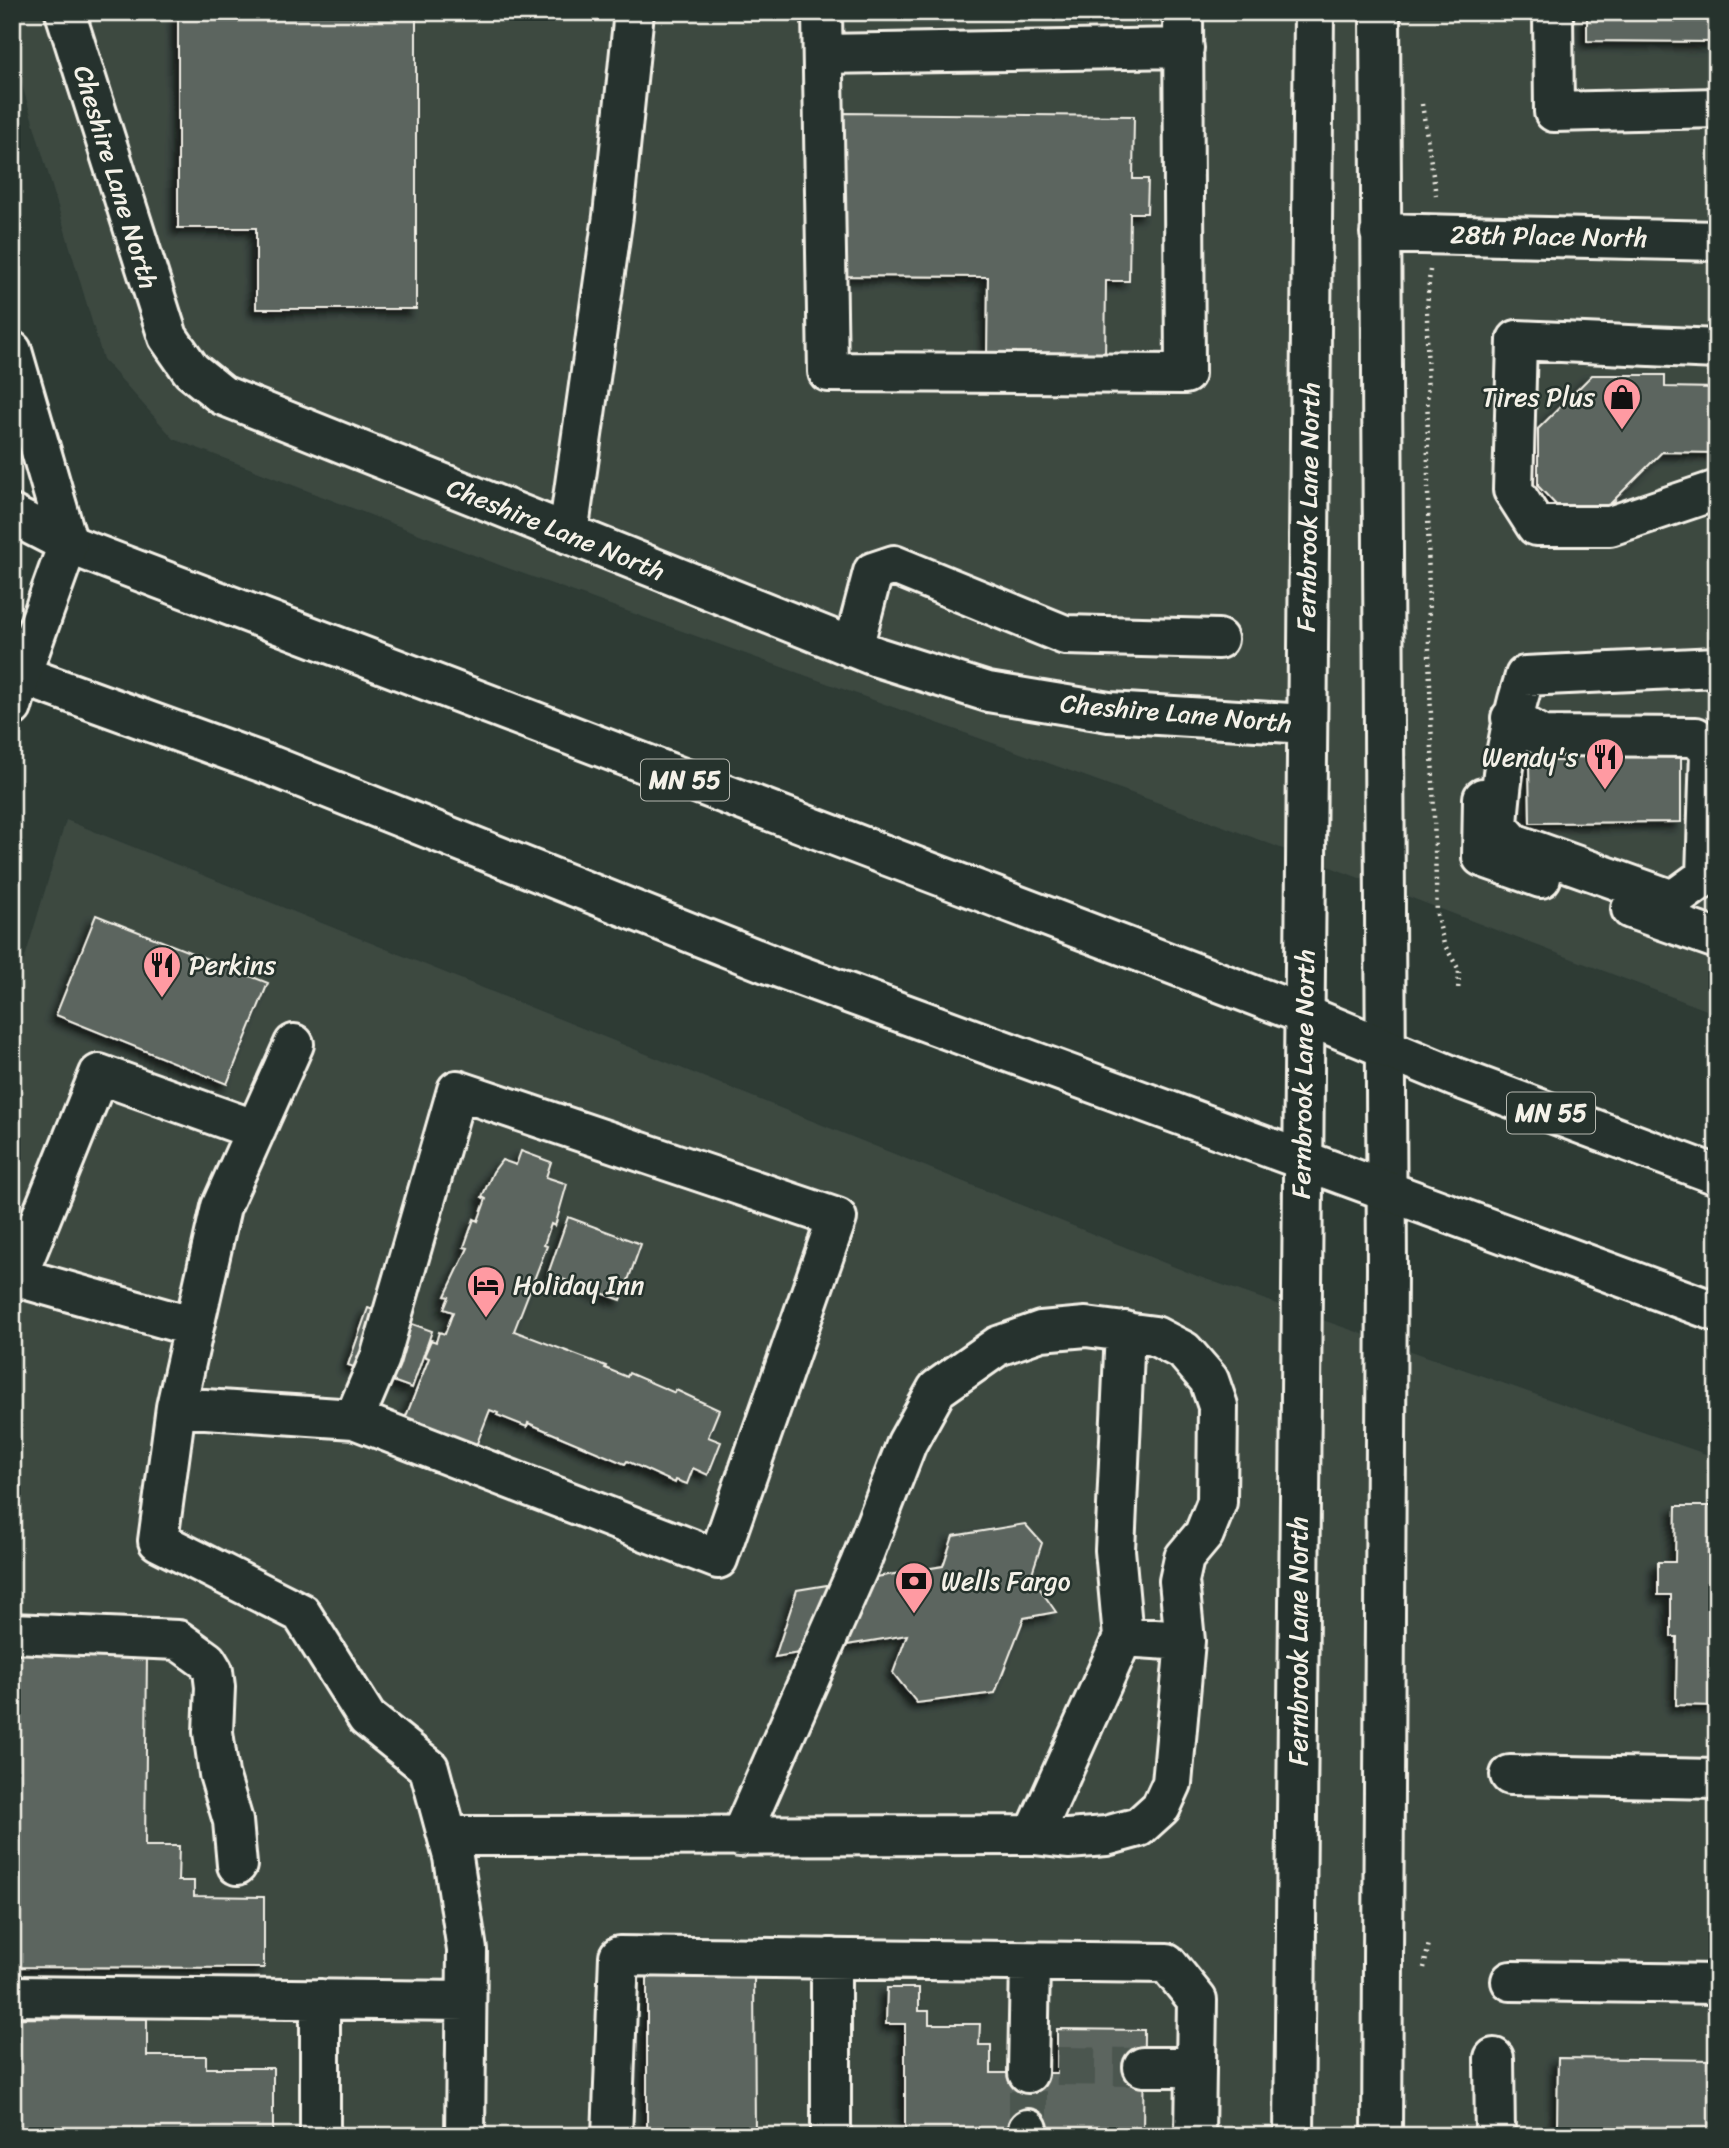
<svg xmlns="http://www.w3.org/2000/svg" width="1729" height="2148" font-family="Sriracha,sans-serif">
<defs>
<filter id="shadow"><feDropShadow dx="-6" dy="6" stdDeviation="3.5" flood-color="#0009"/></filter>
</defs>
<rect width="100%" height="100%" fill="#2e3b34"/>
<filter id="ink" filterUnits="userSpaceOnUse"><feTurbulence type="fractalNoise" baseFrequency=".0143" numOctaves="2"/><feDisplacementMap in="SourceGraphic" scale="14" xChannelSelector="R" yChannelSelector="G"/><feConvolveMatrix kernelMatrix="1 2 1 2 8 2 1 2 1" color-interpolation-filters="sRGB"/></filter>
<g filter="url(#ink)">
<path fill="#3c4841" d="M 12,12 L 1717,12 L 1717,1014 L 1220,825 L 502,566 L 174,439 L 103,359 L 12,51 Z
M 66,820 L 1197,1276 L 1717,1458 L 1717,2136 L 12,2136 L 12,1001 Z"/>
<path fill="#5c655e" stroke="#f4f1e8" stroke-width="2" filter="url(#shadow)" d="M 178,12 L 416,12 L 416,309 L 256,309 L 256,228 L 178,228 Z
M 1587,12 L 1717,12 L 1717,42 L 1587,41 Z
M 841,113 L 1134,116 L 1133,179 L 1148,179 L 1147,213 L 1130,213 L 1129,281 L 1106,281 L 1105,360 L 987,358 L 988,277 L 839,276 Z
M 1592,375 L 1665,375 L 1665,387 L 1717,388 L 1717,453 L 1662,452 L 1607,507 L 1558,507 L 1538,486 L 1538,429 Z
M 1681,751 L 1681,822 L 1530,823 L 1529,761 L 1564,761 L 1564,752 Z
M 96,915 L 268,983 L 227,1084 L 56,1015 Z
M 521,1151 L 551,1162 L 546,1177 L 567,1184 L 555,1226 L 551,1224 L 544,1245 L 547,1246 L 514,1331 L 606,1366 L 605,1368 L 627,1377 L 629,1373 L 675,1393 L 676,1390 L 719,1410 L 708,1437 L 721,1442 L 708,1475 L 693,1468 L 687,1484 L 676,1480 L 675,1483 L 627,1461 L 625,1464 L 528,1423 L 527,1427 L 497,1415 L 498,1413 L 490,1410 L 472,1456 L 401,1429 L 429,1358 L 424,1356 L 431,1340 L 436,1342 L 439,1332 L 445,1334 L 453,1312 L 444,1309 L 449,1297 L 445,1296 L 468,1248 L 464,1247 L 474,1219 L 478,1221 L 486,1199 L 482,1197 L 493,1172 L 502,1160 L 516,1165 Z
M 568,1217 L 641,1244 L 621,1300 L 548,1274 Z
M 368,1308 L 432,1331 L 412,1388 L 348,1365 Z
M 1676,1506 L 1717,1506 L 1717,1706 L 1676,1705 L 1677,1637 L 1671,1637 L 1671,1595 L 1658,1595 L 1658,1562 L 1675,1562 Z
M 1025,1524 L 1042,1543 L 1031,1576 L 1056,1612 L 1024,1618 L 995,1693 L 917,1703 L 893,1673 L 907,1635 L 775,1657 L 797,1590 L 943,1566 L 953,1536 Z
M 12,1653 L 147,1654 L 145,1846 L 179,1846 L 178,1881 L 194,1881 L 194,1896 L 264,1897 L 264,1968 L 12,1967 Z
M 647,1971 L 754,1971 L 755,2136 L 647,2136 Z
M 887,1988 L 919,1988 L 919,2011 L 929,2011 L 929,2024 L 980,2024 L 979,2045 L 991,2045 L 991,2073 L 1057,2073 L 1057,2029 L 1144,2030 L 1143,2136 L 1054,2136 L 1054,2129 L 992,2128 L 992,2136 L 905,2136 L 905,2024 L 886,2024 Z
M 12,2018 L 147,2019 L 147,2056 L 206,2056 L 206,2068 L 273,2068 L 273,2136 L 12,2136 Z
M 1558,2058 L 1717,2060 L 1717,2136 L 1564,2136 L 1564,2131 L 1557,2130 Z"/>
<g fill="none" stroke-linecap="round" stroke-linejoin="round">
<path stroke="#4c564f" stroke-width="38" stroke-dasharray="38 19" stroke-linecap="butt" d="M 1057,2066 L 1143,2067
M 1028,2129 L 1028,2073"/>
<defs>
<path id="minor" d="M 65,12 L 168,337 L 191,370 L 222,395 L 877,657 L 988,692 L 1109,712 L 1306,724
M 822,12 L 828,372 L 1185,374 L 1183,12
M 1380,12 L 1387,1268 L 1382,2136
M 1553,12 L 1554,112 L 1717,108
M 823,54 L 1184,48
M 1380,233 L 1717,241
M 1717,349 L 1517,340 L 1513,490 L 1536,526 L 1610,526 L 1717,490
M 568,534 L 613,216 L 634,12
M 853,648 L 873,572 L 894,565 L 1065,635 L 1218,639
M 1511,718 L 1542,736 L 1696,737 L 1710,751 L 1706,876 L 1673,900 L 1513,843 L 1498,826 C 1501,773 1509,726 1525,676 L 1717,667
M 1483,798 L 1482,857 L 1541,878
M 1631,909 L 1717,939
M 294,1044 L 221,1207 L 176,1407 L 354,1419 L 380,1358 L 457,1090 L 837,1218 L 718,1559 L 354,1419
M 194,1327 L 17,1277 L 99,1074 L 256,1130
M 176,1407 L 158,1541 L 301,1613 L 367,1718 L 429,1768 L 453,1857 L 467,1950 L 465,2136
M 12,1633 L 178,1640 L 207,1661 L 213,1671 L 215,1687 L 213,1732 L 219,1774 L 233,1821 L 237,1865
M 1123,1637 L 1115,1550 L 1125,1331
M 1510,1775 L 1717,1779
M 448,1836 L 1034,1835 L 1123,1637 L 1185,1641
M 740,1837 L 860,1564 L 907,1443 L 937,1389 L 998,1346 L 1041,1331 L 1086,1327 L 1155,1336 L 1184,1351 L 1209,1380 L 1218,1406 L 1217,1502 L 1204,1534 L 1184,1558 L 1179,1581 L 1185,1641 L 1172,1783 L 1161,1807 L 1139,1827 L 1106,1836 L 1068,1839 L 1034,1835
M 831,1958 L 831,2136
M 1511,1981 L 1717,1984
M 12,1996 L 466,2001
M 320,1999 L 320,2136
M 1494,2058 L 1495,2136
M 1143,2067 L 1196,2067
M 1028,2073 L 1030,1962
M 612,2136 L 619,1956 L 1167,1963 L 1197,2000 L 1195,2136
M 1027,2136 L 1028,2129
M 1294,2136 L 1314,12"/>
<path id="major" d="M 68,544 L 1303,1014 L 1455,1077 L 1717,1175
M 21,675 L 272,766 L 774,966 L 1717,1312"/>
<path id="highway" d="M 12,351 L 68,544 L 21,675 L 12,707
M 12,515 L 68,544"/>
</defs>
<use href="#minor" stroke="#f4f1e8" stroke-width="44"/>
<use href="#major" stroke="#f4f1e8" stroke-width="44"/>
<use href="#highway" stroke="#f4f1e8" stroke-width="44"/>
<path stroke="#f4f1e8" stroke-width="4.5" stroke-dasharray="2 5" stroke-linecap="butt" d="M 1422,104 L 1436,195
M 1430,270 L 1427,307 L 1429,652 L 1437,915 L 1444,944 L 1459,970 L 1458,992
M 1424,1968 L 1429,1943"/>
<use href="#minor" stroke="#26332d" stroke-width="38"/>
<use href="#major" stroke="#26332d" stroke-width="38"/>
<use href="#highway" stroke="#26332d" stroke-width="38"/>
</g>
</g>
<defs>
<symbol id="shop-pin" viewBox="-11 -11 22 30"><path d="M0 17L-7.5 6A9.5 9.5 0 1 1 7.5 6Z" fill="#ff9aa2" stroke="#26332d"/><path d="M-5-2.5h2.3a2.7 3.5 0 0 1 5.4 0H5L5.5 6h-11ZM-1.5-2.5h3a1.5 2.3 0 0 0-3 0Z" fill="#111"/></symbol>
<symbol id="restaurant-pin" viewBox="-11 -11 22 30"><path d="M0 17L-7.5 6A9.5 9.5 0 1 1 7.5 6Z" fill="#ff9aa2" stroke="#26332d"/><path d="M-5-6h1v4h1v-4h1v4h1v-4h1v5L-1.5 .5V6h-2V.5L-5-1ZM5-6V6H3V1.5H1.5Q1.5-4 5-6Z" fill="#111"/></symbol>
<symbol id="hotel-pin" viewBox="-11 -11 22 30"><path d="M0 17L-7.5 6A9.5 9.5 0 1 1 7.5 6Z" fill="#ff9aa2" stroke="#26332d"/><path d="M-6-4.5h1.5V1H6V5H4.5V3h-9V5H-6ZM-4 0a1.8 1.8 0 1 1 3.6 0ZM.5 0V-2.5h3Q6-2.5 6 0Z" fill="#111"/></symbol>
<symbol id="bank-pin" viewBox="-11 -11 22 30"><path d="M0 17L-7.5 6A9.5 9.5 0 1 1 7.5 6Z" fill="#ff9aa2" stroke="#26332d"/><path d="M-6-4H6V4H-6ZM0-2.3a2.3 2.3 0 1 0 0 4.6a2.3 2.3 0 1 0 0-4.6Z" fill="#111"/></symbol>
</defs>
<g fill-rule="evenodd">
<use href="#shop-pin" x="1600" y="375" width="44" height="60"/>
<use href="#restaurant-pin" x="1583" y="735" width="44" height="60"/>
<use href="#restaurant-pin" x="140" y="943" width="44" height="60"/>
<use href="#hotel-pin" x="464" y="1263" width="44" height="60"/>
<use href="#bank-pin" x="892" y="1559" width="44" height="60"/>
</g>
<g text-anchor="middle" stroke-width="5" stroke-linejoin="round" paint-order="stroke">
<g fill="#26332d" stroke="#b6b8b0" stroke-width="2">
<rect x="641" y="759.5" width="88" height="41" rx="5"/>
<rect x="1507" y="1092.5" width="88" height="41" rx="5"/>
</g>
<g font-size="24" font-weight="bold" fill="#f4f1e8">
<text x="685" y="788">MN 55</text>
<text x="1551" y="1121">MN 55</text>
</g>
<g font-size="26" fill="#f4f1e8" stroke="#26332d">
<text transform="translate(116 177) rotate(73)" y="9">Cheshire Lane North</text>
<text transform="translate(1549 236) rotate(1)" y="9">28th Place North</text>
<text transform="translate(1308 507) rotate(-89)" y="9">Fernbrook Lane North</text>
<text transform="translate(556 529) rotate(22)" y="9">Cheshire Lane North</text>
<text transform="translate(1176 713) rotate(5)" y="9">Cheshire Lane North</text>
<text transform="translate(1303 1074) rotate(-89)" y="9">Fernbrook Lane North</text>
<text transform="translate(1298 1641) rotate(-90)" y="9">Fernbrook Lane North</text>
</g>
<g font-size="26" fill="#f4f1e8" stroke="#26332d" text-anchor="start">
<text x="1595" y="406" text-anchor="end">Tires Plus</text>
<text x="1578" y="766" text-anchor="end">Wendy's</text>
<text x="189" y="974">Perkins</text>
<text x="513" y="1294">Holiday Inn</text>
<text x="941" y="1590">Wells Fargo</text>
</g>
</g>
<rect width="1729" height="2148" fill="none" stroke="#26332d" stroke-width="42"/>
<rect x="21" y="21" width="1687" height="2106" fill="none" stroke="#f4f1e8" stroke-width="2.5" filter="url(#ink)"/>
</svg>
